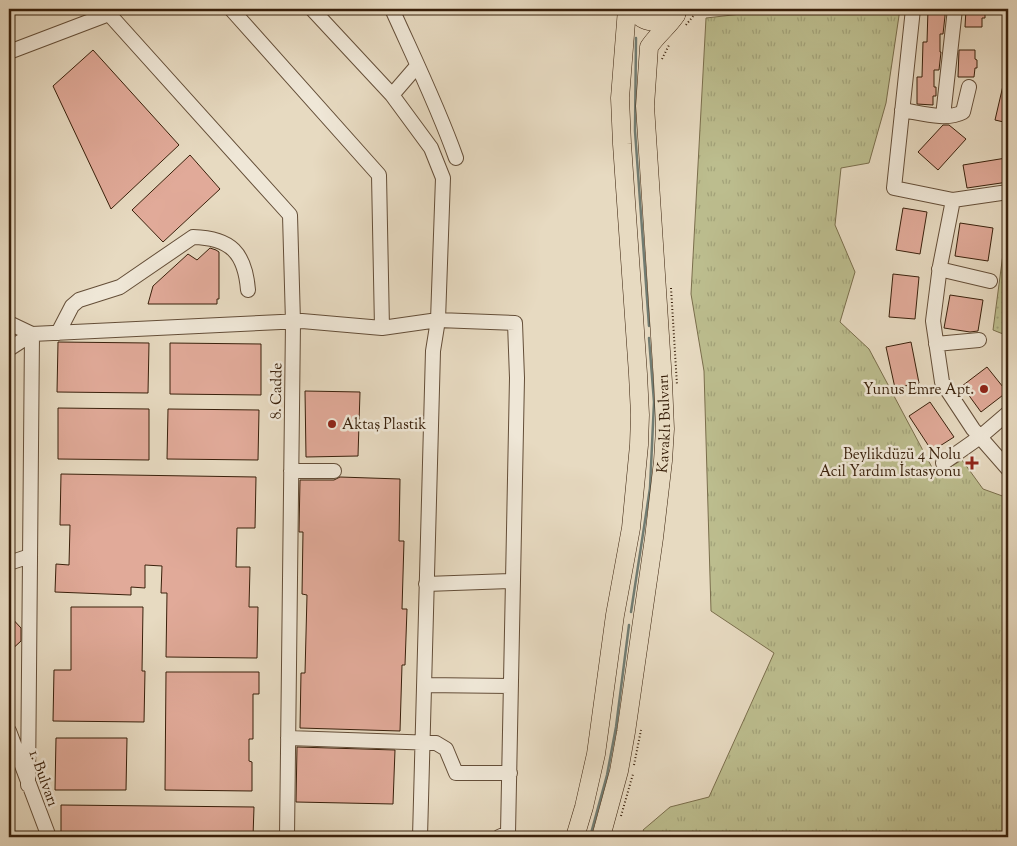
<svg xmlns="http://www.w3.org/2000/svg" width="1017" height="846" font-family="'Sorts Mill Goudy',serif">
<defs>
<pattern id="grass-tufts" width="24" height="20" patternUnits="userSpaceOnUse" patternTransform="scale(1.25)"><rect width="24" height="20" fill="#bcbd8e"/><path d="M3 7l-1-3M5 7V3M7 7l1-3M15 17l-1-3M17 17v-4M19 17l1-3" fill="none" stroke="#a2a279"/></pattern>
<pattern id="park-dots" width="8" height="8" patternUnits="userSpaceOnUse" patternTransform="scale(1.25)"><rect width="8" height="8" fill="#bcbd8e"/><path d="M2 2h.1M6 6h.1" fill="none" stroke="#a2a279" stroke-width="1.8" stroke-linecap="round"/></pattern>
</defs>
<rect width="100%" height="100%" fill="#e7dac1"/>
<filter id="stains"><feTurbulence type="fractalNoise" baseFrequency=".004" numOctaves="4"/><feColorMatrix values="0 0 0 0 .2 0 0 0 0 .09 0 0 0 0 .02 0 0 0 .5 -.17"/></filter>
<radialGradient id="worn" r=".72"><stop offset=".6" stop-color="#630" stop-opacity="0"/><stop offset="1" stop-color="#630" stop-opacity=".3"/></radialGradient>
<path fill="url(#grass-tufts)" stroke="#7a6e4c" d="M 785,9 L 900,9 L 886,103 L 869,163 L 841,168 L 835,225 L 855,272 L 840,322 L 869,349 L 936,475 L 962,460 L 983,489 L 1008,498 L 1008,837 L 647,837 L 643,830 L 670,807 L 709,797 L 774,653 L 711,611 L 704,371 L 691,294 L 706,18 Z"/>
<path fill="url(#park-dots)" stroke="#7a6e4c" d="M 1008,216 L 1008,336 L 993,330 Z"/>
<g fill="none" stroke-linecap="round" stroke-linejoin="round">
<path stroke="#717c72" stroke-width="2.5" d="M 636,38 L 635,131 L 649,326
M 631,612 L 650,488 L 654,402 L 649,338
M 590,837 L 607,775 L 616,727 L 629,625"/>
</g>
<path fill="#e1aa99" stroke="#39200b" d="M 928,9 L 945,9 L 945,16 L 943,34 L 940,34 L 940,52 L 941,52 L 939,70 L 934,70 L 934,87 L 936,87 L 936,96 L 933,96 L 933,105 L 917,104 L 917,77 L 922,77 L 923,42 L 927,42 Z
M 966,9 L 985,9 L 985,18 L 982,18 L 982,27 L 965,27 Z
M 93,50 L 179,145 L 111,209 L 53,86 Z
M 959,50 L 975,50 L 975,59 L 977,60 L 977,68 L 975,68 L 974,77 L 958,77 Z
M 1005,77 L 1008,77 L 1008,123 L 995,120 Z
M 943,125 L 949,125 L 966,139 L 938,170 L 918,152 Z
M 190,155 L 220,189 L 163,242 L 132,210 Z
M 1006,158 L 1008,182 L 967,188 L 963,165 Z
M 903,208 L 927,212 L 920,254 L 896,250 Z
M 960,223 L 993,228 L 988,261 L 955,256 Z
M 210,248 L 216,250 L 219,252 L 219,299 L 217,299 L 217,304 L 148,304 L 153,286 L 188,254 L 197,260 Z
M 893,274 L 919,277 L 915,319 L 889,317 Z
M 950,295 L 983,300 L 978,331 L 970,332 L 944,328 Z
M 58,342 L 149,343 L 148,393 L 57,392 Z
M 911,342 L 919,383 L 895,388 L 886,347 Z
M 170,343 L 261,344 L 261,395 L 170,394 Z
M 987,367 L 1007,392 L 981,412 L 962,386 Z
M 305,391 L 360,392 L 358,456 L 306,457 Z
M 930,402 L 954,437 L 932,451 L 909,416 Z
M 58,408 L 149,409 L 149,460 L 58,459 Z
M 168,409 L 259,410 L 258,460 L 167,459 Z
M 61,474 L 256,477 L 255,528 L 237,528 L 236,567 L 250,567 L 249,607 L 258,607 L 257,658 L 166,657 L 167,593 L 161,593 L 162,566 L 145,565 L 145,588 L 131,587 L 131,595 L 55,592 L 56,564 L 69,565 L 70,525 L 60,525 Z
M 340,477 L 400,479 L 399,541 L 404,541 L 402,609 L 407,609 L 405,665 L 402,665 L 400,731 L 300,728 L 301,673 L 305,673 L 307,595 L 302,594 L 303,532 L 299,532 L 300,480 L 334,480 Z
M 71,607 L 143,607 L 142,671 L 145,671 L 144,722 L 53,721 L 54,670 L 71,670 Z
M 9,615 L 21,628 L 21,641 L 9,652 Z
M 166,672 L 259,672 L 259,694 L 253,694 L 253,739 L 249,739 L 249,761 L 252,762 L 252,791 L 165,790 Z
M 56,738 L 127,738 L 126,790 L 55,790 Z
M 297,747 L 395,750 L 393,804 L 296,802 Z
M 61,805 L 254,807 L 253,837 L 61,837 Z"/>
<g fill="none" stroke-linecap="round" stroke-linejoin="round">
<defs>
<path id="minor" d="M 231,9 L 379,175 L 382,328
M 312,9 L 392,95 L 431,148 L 443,178 L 438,320 L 515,323 L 517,378 L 508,833 L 499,837
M 392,9 C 414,58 438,107 456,158
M 913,9 L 894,188 L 953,200 L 1008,192
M 109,14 L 290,215 L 293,322 L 287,837
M 9,52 L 109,14 L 114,9
M 392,95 L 417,66
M 902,110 C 921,113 946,121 963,112 L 969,87
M 943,116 L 955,9
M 953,200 L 940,266 L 933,321 L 942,382 L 973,429 L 1008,469
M 939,269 L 990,281
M 9,325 L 11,324 L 32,334
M 58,333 L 72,306 L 79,300 L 120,287 L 193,237 C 231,238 245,253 248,290
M 936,344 L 979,340
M 9,349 L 32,334
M 943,463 L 980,437 L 1008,413
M 291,471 L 334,471
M 9,563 L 30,556
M 426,584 L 513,581
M 424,685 L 511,686
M 9,731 L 49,837
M 288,738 L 436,743 L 446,749 L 456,773 L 510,773
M 28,785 L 32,334 L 302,321 L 382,328 L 438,320 L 433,351 L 420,837"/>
<g id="major">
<path d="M 633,9 C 643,25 661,25 676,15"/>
<path d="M 575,837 L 584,807 L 596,754 L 615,615 L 631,528 L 639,445 L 640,415 L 638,374 L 622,144 L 620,98 L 627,9"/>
<path id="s1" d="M 601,837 L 619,771 L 626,732 L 654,538 L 663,461 L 665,429 L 663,382 L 645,106 L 649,47 C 657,35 668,27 676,15"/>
</g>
</defs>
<use href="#minor" stroke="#644e38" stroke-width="16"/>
<use href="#major" stroke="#39200b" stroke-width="19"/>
<path stroke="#39200b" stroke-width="2" stroke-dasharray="1 2.5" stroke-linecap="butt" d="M 686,25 L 694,15 L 696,9
M 662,59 L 669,45
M 1008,279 L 1004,309 L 1008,312
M 671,288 L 677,385
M 1008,344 L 1003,350 L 1008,358
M 634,765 L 641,730
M 621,816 L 633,774"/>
<use href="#minor" stroke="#efe7d7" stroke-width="14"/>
<use href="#major" stroke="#e7dac1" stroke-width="18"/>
</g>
<g fill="#8f2418" stroke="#efe7d7" stroke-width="2">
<circle cx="984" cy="389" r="5"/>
<circle cx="332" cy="424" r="5"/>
<path d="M969.5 455.5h5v5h5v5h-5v5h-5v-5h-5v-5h5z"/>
</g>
<g text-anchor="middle" stroke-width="5" stroke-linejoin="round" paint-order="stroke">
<g font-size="15" fill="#39200b" stroke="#efe7d7" text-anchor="end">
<text x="974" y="394">Yunus Emre Apt.</text>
<text x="342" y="429" text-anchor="start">Aktaş Plastik</text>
<text x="961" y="459">Beylikdüzü 4 Nolu<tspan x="961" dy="17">Acil Yardım İstasyonu</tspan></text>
</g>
<g font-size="15" fill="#39200b" stroke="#efe7d7">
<text transform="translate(276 391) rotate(-89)" y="5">8. Cadde</text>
<text dy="5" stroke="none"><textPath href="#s1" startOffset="419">Kavaklı Bulvarı</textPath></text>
<text transform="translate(44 778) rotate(70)" y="5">1. Bulvarı</text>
</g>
</g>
<rect width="1017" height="846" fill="none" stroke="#e7dac1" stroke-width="30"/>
<rect x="10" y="10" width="997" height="826" fill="none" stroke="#39200b" stroke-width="2.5"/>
<rect x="15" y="15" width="987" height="816" fill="none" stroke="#39200b"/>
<rect width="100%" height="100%" filter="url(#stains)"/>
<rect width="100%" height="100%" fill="url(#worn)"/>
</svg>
